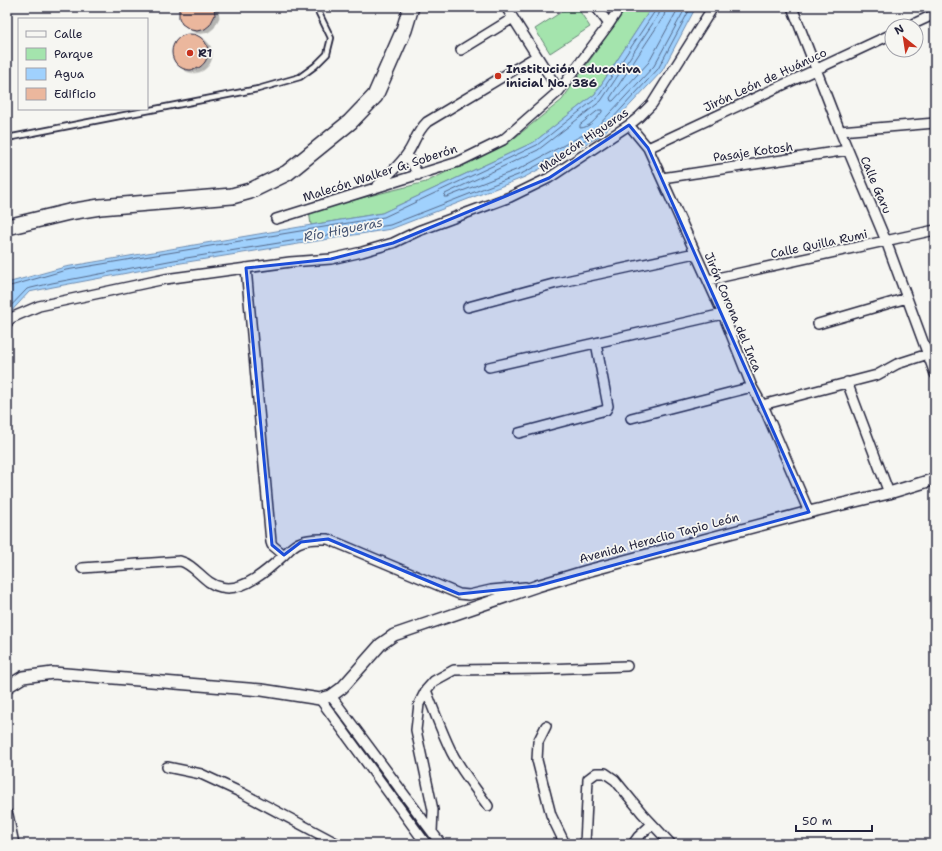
<svg xmlns="http://www.w3.org/2000/svg" width="942" height="851" font-family="'Shantell Sans',sans-serif">
<defs>
<filter id="shadow"><feDropShadow dx="4" dy="2.5" stdDeviation="0" flood-color="#0004"/></filter>
</defs>
<rect width="100%" height="100%" fill="#f6f6f2"/>
<filter id="ink" filterUnits="userSpaceOnUse"><feTurbulence type="fractalNoise" baseFrequency=".025" numOctaves="2"/><feDisplacementMap in="SourceGraphic" scale="8" xChannelSelector="R" yChannelSelector="G"/><feConvolveMatrix kernelMatrix="1 2 1 2 8 2 1 2 1" color-interpolation-filters="sRGB"/></filter>
<g filter="url(#ink)">
<path fill="#a4e4ad" stroke="#638374" d="M 569,7 L 577,7 L 590,27 L 550,53 L 535,29 Z
M 627,7 L 652,7 L 595,94 L 534,142 L 382,213 L 311,225 L 309,211 L 426,182 L 512,140 L 562,100 Z"/>
<path fill="#a0d1fd" stroke="#6e8baf" d="M 652,7 L 696,7 L 662,71 L 602,135 L 525,177 L 391,229 L 175,264 L 53,287 L 29,292 L 7,316 L 7,283 L 65,267 L 382,213 L 534,142 L 595,94 Z"/>
<g fill="none" stroke-linecap="round" stroke-linejoin="round">
<path stroke="#546889" stroke-width="1" d="M 660,7 L 659,14 L 601,101 L 538,150 L 445,194 L 444,197 L 447,197 L 521,168 L 596,128 L 654,66 L 686,7
M 666,7 L 664,16 L 610,98 L 611,101 L 613,101 L 649,62 L 679,7
M 599,110 L 602,110 L 602,112 C 596,119 589,128 580,128 L 580,125 Z
M 7,287 L 66,270 L 384,217 L 537,145 L 598,97 L 655,11 L 655,7
M 7,310 L 27,289 L 52,283 L 174,260 L 390,225 L 523,173 L 600,132 L 658,69 L 691,7"/>
</g>
<path fill="#ebb79d" stroke="#22223b" filter="url(#shadow)" d="M 179,7 L 214,7 L 215,15 L 210,25 L 205,29 L 197,31 L 191,30 L 182,24 L 179,18 Z
M172 52a18 18 0 1 1 36 0a18 18 0 1 1-36 0Z"/>
<g fill="none" stroke-linecap="round" stroke-linejoin="round">
<defs>
<path id="service" d="M 7,138 L 258,89 L 300,77 L 315,66 L 327,54 L 331,38 L 316,7"/>
<path id="minor" d="M 506,7 L 559,91
M 596,7 L 609,24
M 792,7 L 840,131 L 886,241 L 935,374
M 909,26 L 935,14
M 461,50 L 513,18
M 629,125 L 648,148 L 723,314 L 752,387 L 766,412 L 809,512
M 840,131 L 935,123
M 648,148 L 892,34
M 407,154 L 418,175
M 662,178 L 848,150
M 376,187 C 386,177 399,166 407,154 C 415,143 415,134 427,122 L 537,56
M 276,219 L 458,162 L 503,140 L 559,91 L 609,24 L 620,7
M 246,268 L 271,542 L 272,545 L 284,555
M 708,280 L 935,230
M 468,307 L 557,283 L 695,253
M 7,323 L 11,318 L 39,306 L 165,279 L 290,262 L 331,259 L 362,252 L 393,243 L 418,231 L 510,197 L 549,178 L 629,125 L 639,117 L 652,104 L 713,7
M 818,324 L 907,298
M 489,367 L 723,314
M 847,382 L 889,493
M 762,405 L 877,375 L 897,364 L 928,354
M 631,418 L 752,387
M 519,433 L 606,410 L 608,406 L 596,343
M 82,568 L 180,561 C 196,565 204,584 221,587 C 243,593 269,569 284,555 C 289,550 294,544 301,542 C 309,538 319,539 328,539 L 459,594 L 469,595 L 491,590 L 525,587
M 426,690 C 434,711 442,733 452,753 C 462,772 476,789 488,806
M 331,696 L 441,844
M 320,699 L 426,844
M 546,726 L 538,742 L 537,760 L 551,815 L 565,844
M 167,767 L 201,774 L 242,793 L 338,844
M 432,832 L 433,810 L 416,730 L 419,704 L 426,690 L 434,681 L 454,670 L 544,669 L 627,666
M 585,844 L 588,779 L 596,773 L 605,773 L 615,780 L 642,813 L 671,844
M 633,844 L 638,837 L 652,824"/>
<path id="tertiary" d="M 7,687 L 23,677 L 53,673 L 262,690 L 320,699 L 331,696 L 342,688 L 381,644 L 394,635 L 537,586 L 587,571 L 809,512 L 889,493 L 935,479
M 7,815 L 13,844"/>
<path id="trunk" d="M 7,227 L 69,212 L 100,207 L 232,196 L 250,191 L 287,173 L 350,122 L 375,96 L 404,30 L 411,7"/>
</defs>
<use href="#service" stroke="#22223b" stroke-width="8"/>
<use href="#minor" stroke="#22223b" stroke-width="12"/>
<use href="#tertiary" stroke="#22223b" stroke-width="14"/>
<use href="#trunk" stroke="#22223b" stroke-width="18"/>
<use href="#service" stroke="#f6f6f2" stroke-width="4.5"/>
<use href="#minor" stroke="#f6f6f2" stroke-width="9"/>
<use href="#tertiary" stroke="#f6f6f2" stroke-width="11"/>
<use href="#trunk" stroke="#f6f6f2" stroke-width="15"/>
</g>
</g>
<path fill="#1d4ed8" fill-opacity="0.2" stroke="#1d4ed8" stroke-width="3" stroke-linejoin="round" d="M 629,125 L 648,148 L 809,512 L 537,586 L 459,594 L 328,539 L 301,542 L 284,555 L 272,545 L 246,268 L 331,259 L 393,243 L 549,178 Z"/>
<g fill="#c8321e" stroke="#f6f6f2" stroke-width="1.5">
<circle cx="190" cy="53" r="4"/>
<circle cx="498" cy="76" r="4"/>
</g>
<g text-anchor="middle" stroke-width="3.5" stroke-linejoin="round" paint-order="stroke">
<g font-size="12" font-weight="bold" fill="#22223b" stroke="#f6f6f2" text-anchor="start">
<text x="198" y="57">R1</text>
<text x="506" y="73">Institución educativa<tspan x="506" dy="14">inicial No. 386</tspan></text>
</g>
<g font-size="12" fill="#22223b" stroke="#f6f6f2">
<text transform="translate(765 80) rotate(-25)" y="4">Jirón León de Huánuco</text>
<text transform="translate(584 140) rotate(-34)" y="4">Malecón Higueras</text>
<text transform="translate(753 152) rotate(-8)" y="4">Pasaje Kotosh</text>
<text transform="translate(380 173) rotate(-18)" y="4">Malecón Walker G. Soberón</text>
<text transform="translate(876 185) rotate(67)" y="4">Calle Garu</text>
<text transform="translate(819 244) rotate(-12)" y="4">Calle Quilla Rumi</text>
<text transform="translate(733 312) rotate(67)" y="4">Jirón Corona del Inca</text>
<text transform="translate(659 538) rotate(-15)" y="4">Avenida Heraclio Tapio León</text>
</g>
<g font-size="13" font-style="italic" fill="#485775" stroke="#f6f6f2">
<text transform="translate(343 229) rotate(-11)" y="5">Río Higueras</text>
</g>
</g>
<rect width="942" height="851" fill="none" stroke="#f6f6f2" stroke-width="24"/>
<rect x="12" y="12" width="918" height="827" fill="none" stroke="#22223b" stroke-width="1.5" filter="url(#ink)"/>
<rect x="18" y="18" width="130" height="92" fill="#f6f6f2" stroke="#a1a1a9"/>
<rect x="26" y="31" width="20" height="6" fill="#f6f6f2" stroke="#a1a1a9"/>
<text x="54" y="38" font-size="12" fill="#22223b">Calle</text>
<rect x="26" y="48" width="20" height="12" fill="#a4e4ad" stroke="#a1a1a9"/>
<text x="54" y="58" font-size="12" fill="#22223b">Parque</text>
<rect x="26" y="68" width="20" height="12" fill="#a0d1fd" stroke="#a1a1a9"/>
<text x="54" y="78" font-size="12" fill="#22223b">Agua</text>
<rect x="26" y="88" width="20" height="12" fill="#ebb79d" stroke="#a1a1a9"/>
<text x="54" y="98" font-size="12" fill="#22223b">Edificio</text>
<g transform="translate(904 38) rotate(330)"><circle r="19" fill="#f6f6f2" stroke="#a1a1a9"/>
<path d="M0-3L7 15L0 10L-7 15Z" fill="#c8321e"/>
<text y="-6" font-size="11" font-weight="bold" text-anchor="middle" fill="#22223b">N</text>
</g>
<path d="M796 825v6h76v-6" fill="none" stroke="#22223b" stroke-width="2"/>
<text x="802" y="825" font-size="12" fill="#22223b" stroke="#f6f6f2" stroke-width="3" paint-order="stroke">50 m</text>
</svg>
